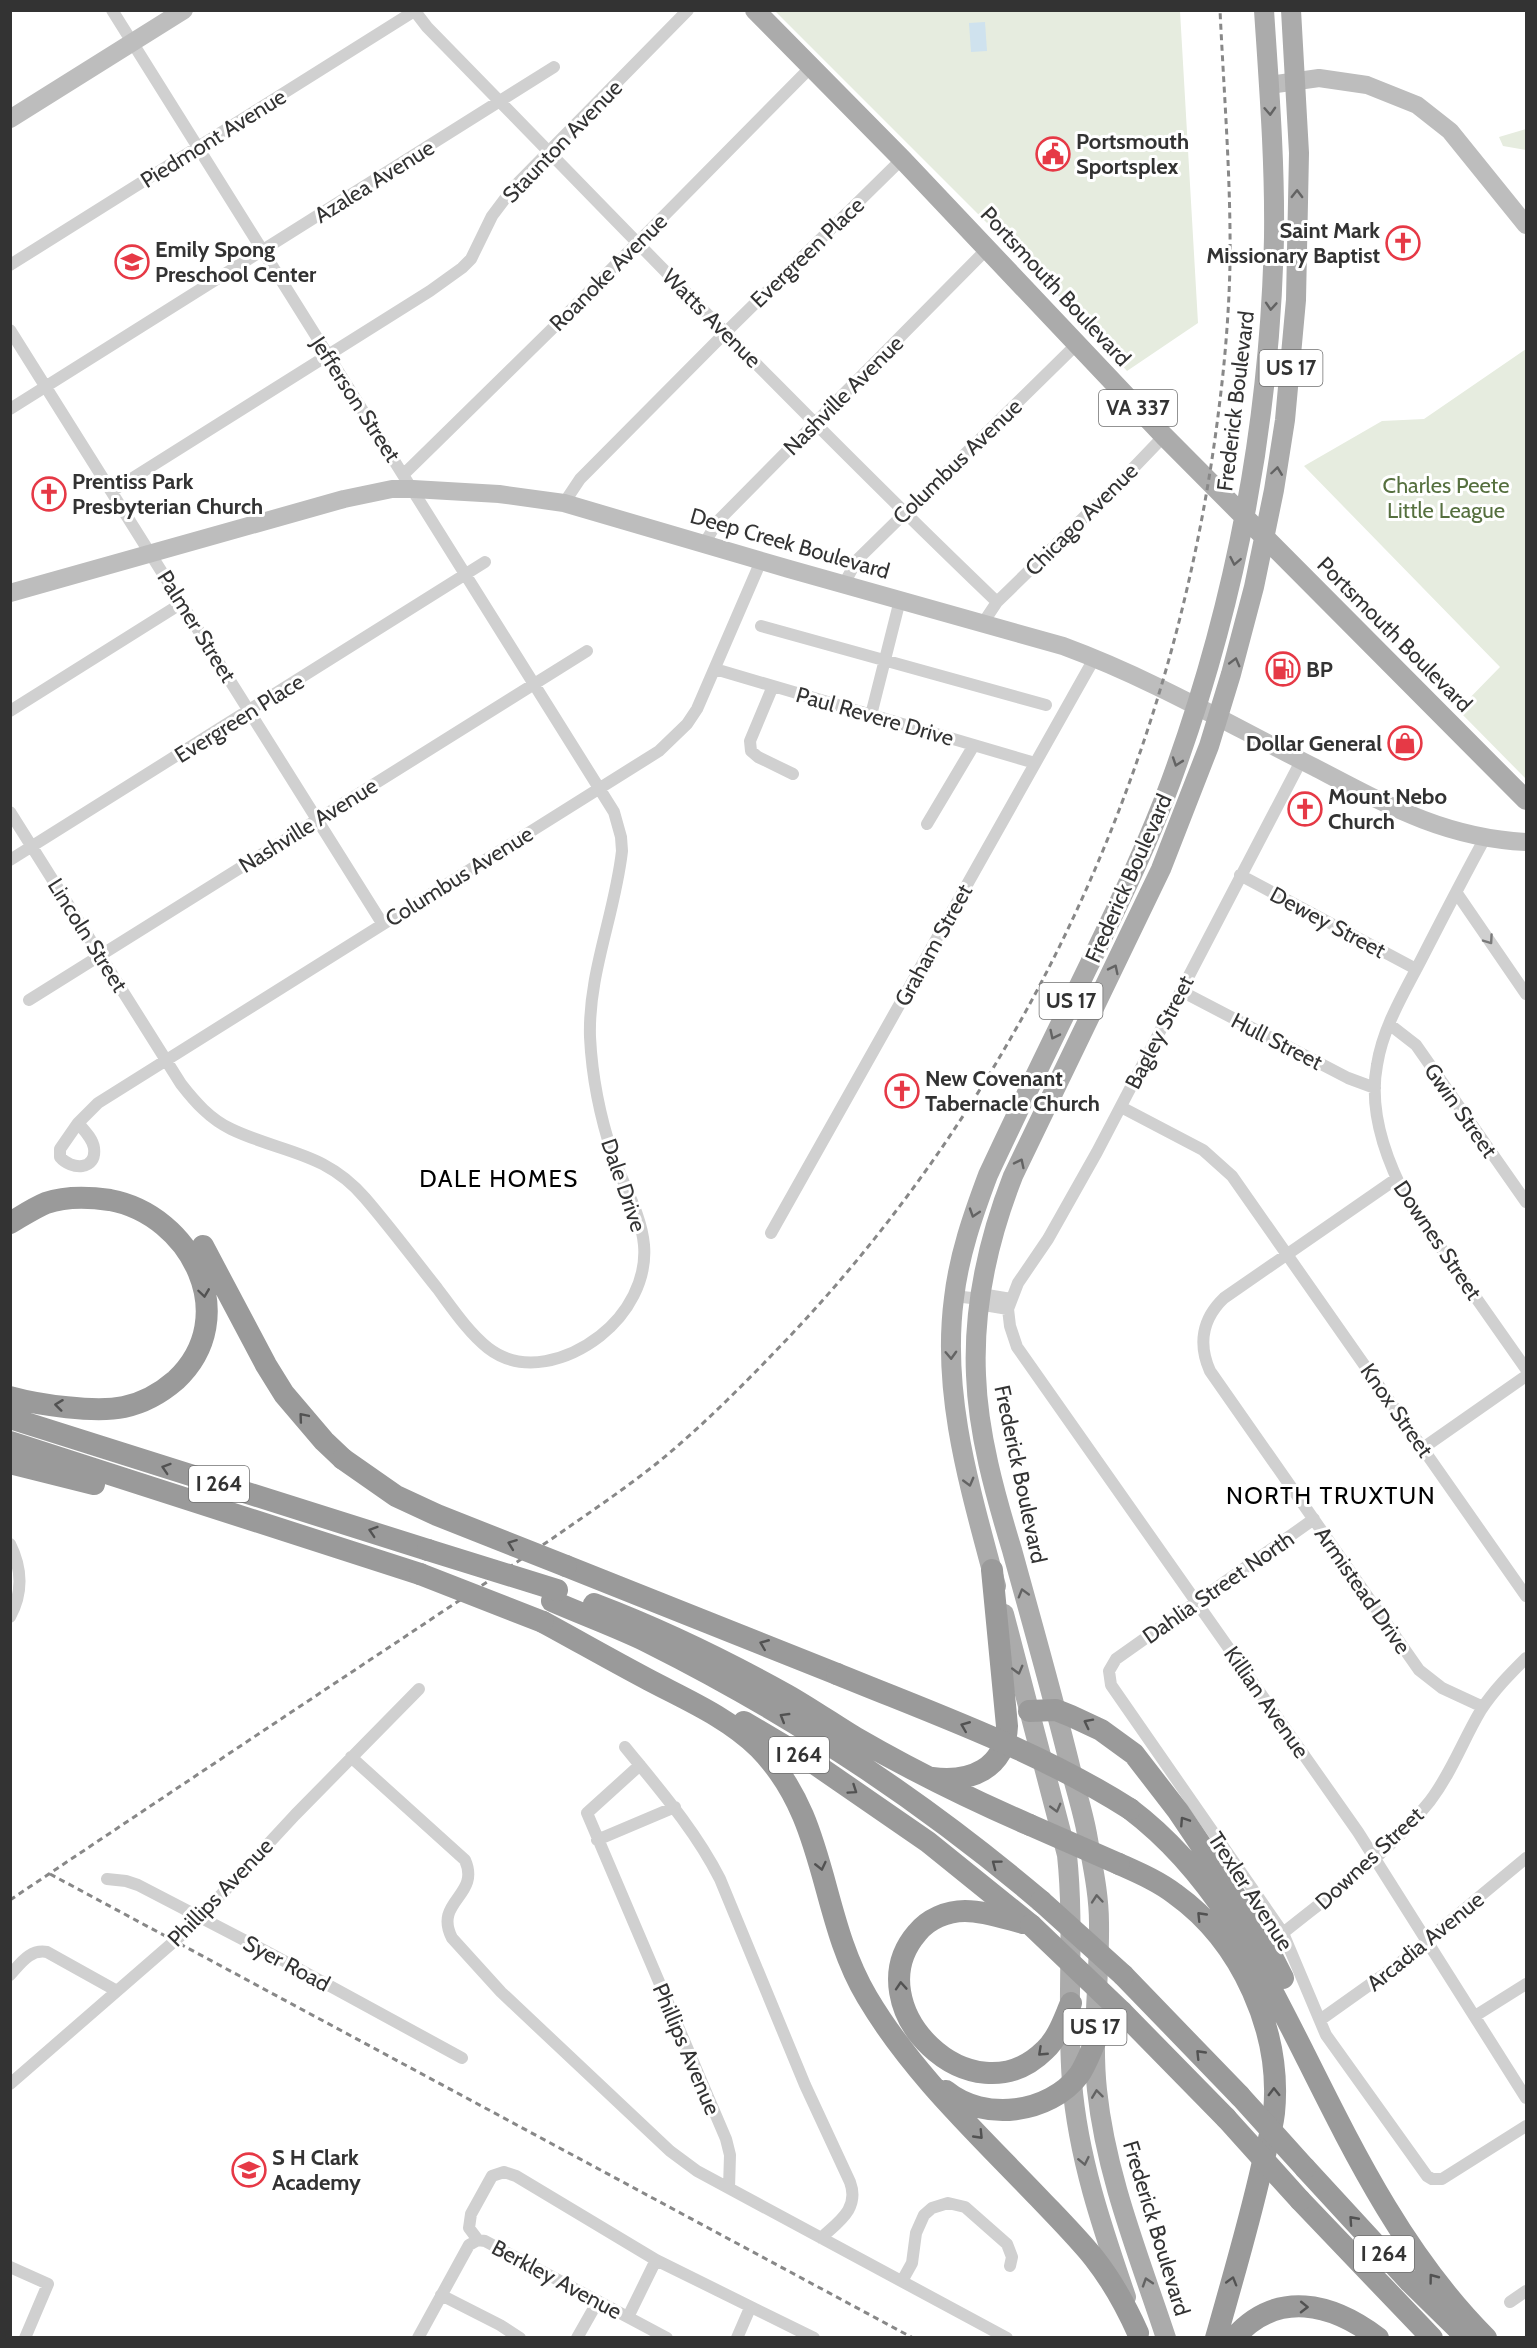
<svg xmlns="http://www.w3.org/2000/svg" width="1537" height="2348" font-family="Cabin,sans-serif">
<rect width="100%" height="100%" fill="#fff"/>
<path fill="#e6ecdf" d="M 775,11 L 1180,11 L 1198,323 L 1127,371 L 1036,272 Z
M 1526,129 L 1526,150 L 1503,146 L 1499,137 Z
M 1526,349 L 1526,779 L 1458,710 L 1500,667 L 1304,466 L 1382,421 L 1424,419 Z"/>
<path fill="#cfe2ee" d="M 985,22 L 987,51 L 971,52 L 969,23 Z"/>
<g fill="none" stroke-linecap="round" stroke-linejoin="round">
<path stroke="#d0d0d0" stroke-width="12" d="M 414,10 L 427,27 C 616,220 802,415 997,602
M 10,265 L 416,10
M 10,330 L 382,923
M 10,409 L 554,67
M 404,474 L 557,324 L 810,68
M 112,491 L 430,291 L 462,268 L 471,259 L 492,216 L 513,188 L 688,10
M 564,503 L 580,479 L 726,332 L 902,159
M 704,544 L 718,521 L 988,248
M 844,584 L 857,560 L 1078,343
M 983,623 L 997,602 L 1118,484 L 1164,436
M 761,626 L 1046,705
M 715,669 L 1035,763
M 773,686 L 750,741 L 751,751 L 758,757 L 793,774
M 10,711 L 182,603
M 871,715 L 900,600
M 1301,761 L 1097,1152 L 1048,1239 L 1018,1283 L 1008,1309 L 1010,1326 L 1017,1347 L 1358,1832 L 1526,2098
M 10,812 L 181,1084 C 195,1102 210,1119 231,1129 C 281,1153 325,1151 365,1198 C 390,1227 413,1258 437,1288 C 452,1308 468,1332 488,1348 C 523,1375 569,1360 600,1336 C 628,1314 647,1280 644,1245 C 641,1213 623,1185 613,1156 C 600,1117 592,1078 590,1037 C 588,974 615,914 622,851 L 621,837 L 614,812 L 112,10
M 927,824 L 974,745
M 1485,838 C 1463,878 1442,919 1421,960 C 1404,993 1383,1027 1377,1065 C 1368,1112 1386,1160 1408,1201 L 1526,1369
M 10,860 L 485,562
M 1240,875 L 1416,969
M 1456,892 L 1526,994
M 1181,991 L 1348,1078 L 1375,1088
M 29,1000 L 587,651
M 1389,1024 L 1416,1045 L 1526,1202
M 1121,1107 L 1203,1150 L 1232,1176 L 1526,1596
M 78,1123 C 84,1130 93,1139 94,1148 C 97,1171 71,1170 60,1157 L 60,1149 L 78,1123 L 98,1103 L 659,751 L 687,724 L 697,709 L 761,561
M 1396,1179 L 1224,1298 C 1202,1319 1198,1344 1210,1371 L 1419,1670 L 1442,1688 L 1483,1707
M 771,1233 L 1095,657
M 954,1296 L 980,1299 L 987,1295 L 1011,1299
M 980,1299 L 984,1305 L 1008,1309
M 1423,1448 L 1526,1376
M 1314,1519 L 1116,1659 L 1109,1671 L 1111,1685 L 1283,1933 L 1326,2035 L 1427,2176 L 1432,2179 L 1442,2179 L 1526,2126
M 10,1544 C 22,1568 23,1593 10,1617
M 625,1747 C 660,1790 695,1830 720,1879 L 805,2085 L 850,2182 C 860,2209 838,2222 821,2238
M 351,1757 L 465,1860 C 481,1896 433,1901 452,1938 L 501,1992 L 670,2151 L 697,2171 L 1007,2338
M 640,1765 L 587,1813 L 726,2139 L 730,2155 L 729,2188
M 597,1840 L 675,1807
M 107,1879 L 126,1881 L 138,1885 L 275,1956 L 462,2058
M 1283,1933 C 1334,1892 1389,1853 1430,1801 C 1452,1772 1463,1740 1481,1710 C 1494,1690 1510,1674 1526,1658
M 10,1975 C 21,1963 30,1949 47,1952 L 117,1991
M 1475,2016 L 1526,1984
M 1320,2020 L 1396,1966 L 1526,1858
M 10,2084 L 193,1925 L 295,1815 L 419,1689
M 478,2240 L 469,2228 L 471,2214 L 492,2176 L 504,2172 L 516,2176 L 656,2260 L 814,2338
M 478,2240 L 485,2241 L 667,2338
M 10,2267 L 48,2284 L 25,2338
M 902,2281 L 912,2263 L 916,2233 L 924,2215 L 932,2208 L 948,2203 L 965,2207 L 1007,2244 L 1012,2257 L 1010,2266
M 441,2295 L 500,2325 L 520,2338
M 1510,2302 L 1526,2291
M 628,2317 L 656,2260
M 418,2338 L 469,2245 L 478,2240
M 577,2338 L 598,2301
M 737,2338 L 750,2308"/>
<path stroke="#bdbdbd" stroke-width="18" d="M 1269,85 L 1319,78 L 1367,85 L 1417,105 L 1450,131 L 1526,225
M 10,119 L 184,10
M 10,593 L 344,499 L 392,489 L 413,489 L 499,494 L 564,503 L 789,569 L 1063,646 C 1150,678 1231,725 1314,767 C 1385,804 1444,838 1526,842"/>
<path stroke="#ababab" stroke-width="20" d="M 755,10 L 902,159 L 1164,436 L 1526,800
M 996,1586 C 971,1491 941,1396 954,1298 C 959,1255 973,1215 988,1175 C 1021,1104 1055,1035 1089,965 C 1118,905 1148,844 1171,781 C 1235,606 1270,423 1274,237 C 1275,161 1269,86 1264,10
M 1004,1614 L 1067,1855 C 1075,1931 1066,2007 1072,2082 C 1078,2157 1102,2227 1126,2297
M 1166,2338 C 1139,2256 1106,2176 1097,2090 C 1091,2034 1100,1978 1099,1923 C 1099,1893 1092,1863 1087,1834 C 1083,1812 1076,1791 1071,1770 C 1053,1696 1032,1623 1012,1550 C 995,1494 978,1434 976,1375 C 973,1306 988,1240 1013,1176 L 1161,869 L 1209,746 L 1231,674 L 1254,587 L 1274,490 L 1285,420 L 1296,300 L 1299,153 L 1291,10"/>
<path stroke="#9a9a9a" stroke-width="22" d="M 10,1223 C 22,1216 34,1208 46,1203 C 66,1196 90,1197 110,1200 C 191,1215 243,1317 176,1380 C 161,1393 143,1403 124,1407 C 95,1413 39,1405 10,1397
M 203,1246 L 266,1365 L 284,1394 L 324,1441 L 343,1459
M 10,1418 L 428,1550
M 10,1442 L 420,1574
M 10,1463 L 94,1484
M 566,1566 L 837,1674
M 552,1601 C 584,1615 617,1627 648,1642 C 788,1712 922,1800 1041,1901
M 594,1604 C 660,1629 724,1660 787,1695 C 810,1708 833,1724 856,1738 C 913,1771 970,1799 1030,1825
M 543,1622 C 578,1641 613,1661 649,1680 C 687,1700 727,1717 759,1748 C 829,1820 818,1914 867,1997 C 912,2073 978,2134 1039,2198 C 1058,2218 1077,2237 1094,2258 C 1112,2281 1126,2306 1138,2333
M 1029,1711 L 1056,1710 L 1071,1716 L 1101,1730 L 1134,1754 L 1178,1811 L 1240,1903 L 1263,1939 L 1283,1978
M 744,1722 L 815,1764 L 928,1842 L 1031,1925
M 932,1778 C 970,1783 1005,1769 1007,1726 L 992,1570
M 1130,1809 C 1212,1871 1257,1960 1303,2051 C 1354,2153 1404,2256 1486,2338
M 1119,1864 C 1139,1873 1158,1881 1175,1894 C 1242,1942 1282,2032 1274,2113 C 1272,2131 1266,2149 1262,2166 C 1249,2224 1232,2281 1216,2338
M 1023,1923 C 1004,1918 984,1911 965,1911 C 947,1911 928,1919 917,1933 C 854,2006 972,2123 1045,2050 C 1058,2038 1064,2019 1071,2003
M 1123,1975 L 1240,2096
M 1122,2012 L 1226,2118
M 946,2091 C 984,2122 1049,2114 1079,2075 C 1086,2065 1090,2053 1095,2042
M 1305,2168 L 1410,2282 L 1463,2334
M 1300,2200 L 1432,2338
M 1234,2338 C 1277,2289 1332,2303 1378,2338"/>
<path stroke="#888" stroke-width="3" stroke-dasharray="6 4.5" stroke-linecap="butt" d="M 50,1874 L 913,2338
M 10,1900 C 134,1817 258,1734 382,1652 C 439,1614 496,1576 553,1538 C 589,1513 626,1488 661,1460 C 707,1422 750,1378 791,1335 C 1030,1081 1177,753 1219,408 C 1225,361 1229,312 1230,264 C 1231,179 1224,95 1220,10"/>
<path stroke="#9a9a9a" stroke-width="22" d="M 343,1459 L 396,1496 L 437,1515 L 566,1566
M 428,1550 L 557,1590
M 420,1574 L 543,1622
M 837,1674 C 937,1715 1039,1751 1130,1809
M 1030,1825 L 1119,1864
M 1041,1901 L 1123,1975
M 1031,1925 L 1122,2012
M 1240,2096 L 1305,2168
M 1226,2118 L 1300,2200"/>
</g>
<defs><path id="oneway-chevron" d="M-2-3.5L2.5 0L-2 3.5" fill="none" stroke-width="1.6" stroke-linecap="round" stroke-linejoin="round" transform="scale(1.5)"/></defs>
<g stroke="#636363">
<use href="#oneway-chevron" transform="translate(1270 111) rotate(87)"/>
<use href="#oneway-chevron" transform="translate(1297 194) rotate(-89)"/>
<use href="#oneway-chevron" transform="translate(1271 306) rotate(94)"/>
<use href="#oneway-chevron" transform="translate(1277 471) rotate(-82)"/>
<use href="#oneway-chevron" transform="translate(1235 561) rotate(101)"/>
<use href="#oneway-chevron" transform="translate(1235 662) rotate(-75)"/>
<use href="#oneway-chevron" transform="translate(1177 762) rotate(109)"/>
<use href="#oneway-chevron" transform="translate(1114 969) rotate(-64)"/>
<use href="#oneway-chevron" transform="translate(1054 1035) rotate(116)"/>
<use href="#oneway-chevron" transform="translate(1020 1163) rotate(-64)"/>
<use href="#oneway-chevron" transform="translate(974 1213) rotate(108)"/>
<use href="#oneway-chevron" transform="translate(951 1355) rotate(88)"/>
<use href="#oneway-chevron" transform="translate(969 1482) rotate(75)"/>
<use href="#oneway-chevron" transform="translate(1023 1593) rotate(-106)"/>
<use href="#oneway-chevron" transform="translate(1018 1670) rotate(75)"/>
<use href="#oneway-chevron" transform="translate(1056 1808) rotate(75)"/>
<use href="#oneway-chevron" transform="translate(1097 1899) rotate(-95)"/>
<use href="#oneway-chevron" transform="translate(1097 2094) rotate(-97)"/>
<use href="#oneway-chevron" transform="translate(1084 2161) rotate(78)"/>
<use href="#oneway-chevron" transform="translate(1147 2282) rotate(-108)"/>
</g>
<use stroke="#7a7a7a" href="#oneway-chevron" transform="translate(1489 940) rotate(55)"/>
<g stroke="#525252">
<use href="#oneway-chevron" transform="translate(204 1293) rotate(82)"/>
<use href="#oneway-chevron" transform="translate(59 1405) rotate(-173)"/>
<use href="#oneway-chevron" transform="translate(303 1417) rotate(-130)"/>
<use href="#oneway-chevron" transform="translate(166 1468) rotate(-162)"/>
<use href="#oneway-chevron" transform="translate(373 1531) rotate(-162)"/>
<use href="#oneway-chevron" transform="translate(512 1544) rotate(-159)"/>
<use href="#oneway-chevron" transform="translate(764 1644) rotate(-158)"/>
<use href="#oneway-chevron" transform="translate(784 1717) rotate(-149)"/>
<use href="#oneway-chevron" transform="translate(1088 1723) rotate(-153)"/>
<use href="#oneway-chevron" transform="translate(965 1726) rotate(-158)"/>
<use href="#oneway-chevron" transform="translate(853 1790) rotate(34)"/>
<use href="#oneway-chevron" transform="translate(1184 1821) rotate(-123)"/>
<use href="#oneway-chevron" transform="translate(996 1864) rotate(-143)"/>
<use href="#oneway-chevron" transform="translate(821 1866) rotate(77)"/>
<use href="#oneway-chevron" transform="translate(1201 1916) rotate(-134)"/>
<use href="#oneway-chevron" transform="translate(901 1986) rotate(-94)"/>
<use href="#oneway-chevron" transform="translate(1042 2052) rotate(137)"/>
<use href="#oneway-chevron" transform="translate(1200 2054) rotate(-134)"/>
<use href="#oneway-chevron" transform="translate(1274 2092) rotate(-91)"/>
<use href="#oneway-chevron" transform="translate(979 2135) rotate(46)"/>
<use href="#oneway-chevron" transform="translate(1353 2220) rotate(-132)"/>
<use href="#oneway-chevron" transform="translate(1433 2278) rotate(-127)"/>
<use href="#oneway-chevron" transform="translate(1232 2281) rotate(-74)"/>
<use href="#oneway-chevron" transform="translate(1304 2307) rotate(1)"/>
</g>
<defs>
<symbol id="civic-ring" viewBox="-11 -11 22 22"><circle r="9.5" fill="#fff" stroke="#e63946" stroke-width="1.5"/><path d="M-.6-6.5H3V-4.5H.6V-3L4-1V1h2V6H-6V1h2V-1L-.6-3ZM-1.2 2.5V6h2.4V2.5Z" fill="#e63946"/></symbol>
<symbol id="church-ring" viewBox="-11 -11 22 22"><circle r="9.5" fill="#fff" stroke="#e63946" stroke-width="1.5"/><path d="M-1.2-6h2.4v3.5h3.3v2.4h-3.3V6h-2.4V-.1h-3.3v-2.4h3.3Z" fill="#e63946"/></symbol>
<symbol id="school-ring" viewBox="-11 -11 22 22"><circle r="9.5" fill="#fff" stroke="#e63946" stroke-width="1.5"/><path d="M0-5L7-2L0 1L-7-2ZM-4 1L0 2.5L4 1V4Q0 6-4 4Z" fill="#e63946"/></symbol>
<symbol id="fuel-ring" viewBox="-11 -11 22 22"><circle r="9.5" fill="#fff" stroke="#e63946" stroke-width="1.5"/><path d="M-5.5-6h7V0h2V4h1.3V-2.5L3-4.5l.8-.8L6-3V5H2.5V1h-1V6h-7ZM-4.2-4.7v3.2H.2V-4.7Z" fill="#e63946"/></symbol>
<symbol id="shop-ring" viewBox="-11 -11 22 22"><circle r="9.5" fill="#fff" stroke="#e63946" stroke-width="1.5"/><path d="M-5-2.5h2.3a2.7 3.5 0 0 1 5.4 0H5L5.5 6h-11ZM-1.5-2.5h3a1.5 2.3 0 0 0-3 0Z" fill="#e63946"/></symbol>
</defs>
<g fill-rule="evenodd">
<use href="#civic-ring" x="1034" y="135" width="38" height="38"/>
<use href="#church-ring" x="1384" y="224" width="38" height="38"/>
<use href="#school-ring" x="113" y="243" width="38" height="38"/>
<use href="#church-ring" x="30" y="475" width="38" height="38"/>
<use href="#fuel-ring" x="1264" y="650" width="38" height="38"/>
<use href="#shop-ring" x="1386" y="724" width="38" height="38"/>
<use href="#church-ring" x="1286" y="790" width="38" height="38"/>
<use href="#church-ring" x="883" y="1072" width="38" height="38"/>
<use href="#school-ring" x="230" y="2151" width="38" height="38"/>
</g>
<g text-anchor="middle" stroke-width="6" stroke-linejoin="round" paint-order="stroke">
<g fill="#fff" stroke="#707070" stroke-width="1.5">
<rect x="1259.5" y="350" width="63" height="36" rx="4.5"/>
<rect x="1099" y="390" width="78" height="36" rx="4.5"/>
<rect x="1039.5" y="983" width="63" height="36" rx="4.5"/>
<rect x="189" y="1466" width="60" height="36" rx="4.5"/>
<rect x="769" y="1737" width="60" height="36" rx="4.5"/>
<rect x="1063.5" y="2009" width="63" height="36" rx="4.5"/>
<rect x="1354" y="2236" width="60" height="36" rx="4.5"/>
</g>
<g font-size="21" font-weight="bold" fill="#333">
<text x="1291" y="375">US 17</text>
<text x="1138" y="415">VA 337</text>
<text x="1071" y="1008">US 17</text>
<text x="219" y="1491">I 264</text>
<text x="799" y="1762">I 264</text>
<text x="1095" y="2034">US 17</text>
<text x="1384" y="2261">I 264</text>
</g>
<g font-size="22" fill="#333" stroke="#fff">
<text transform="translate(213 138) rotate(-32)" y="8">Piedmont Avenue</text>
<text transform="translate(562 141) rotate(-46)" y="8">Staunton Avenue</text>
<text transform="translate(374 181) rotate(-32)" y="8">Azalea Avenue</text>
<text transform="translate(807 252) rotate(-44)" y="8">Evergreen Place</text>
<text transform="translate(608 272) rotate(-45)" y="8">Roanoke Avenue</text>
<text transform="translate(1056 286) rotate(47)" y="8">Portsmouth Boulevard</text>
<text transform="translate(712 318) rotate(45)" y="8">Watts Avenue</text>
<text transform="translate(843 395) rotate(-45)" y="8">Nashville Avenue</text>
<text transform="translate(356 399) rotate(57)" y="8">Jefferson Street</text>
<text transform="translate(1235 401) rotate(-83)" y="8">Frederick Boulevard</text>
<text transform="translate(957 461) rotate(-44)" y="8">Columbus Avenue</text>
<text transform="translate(1081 519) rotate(-45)" y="8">Chicago Avenue</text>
<text transform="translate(790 543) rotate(16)" y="8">Deep Creek Boulevard</text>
<text transform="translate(197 626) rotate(58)" y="8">Palmer Street</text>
<text transform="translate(1395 634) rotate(45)" y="8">Portsmouth Boulevard</text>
<text transform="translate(875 716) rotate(16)" y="8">Paul Revere Drive</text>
<text transform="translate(239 718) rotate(-32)" y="8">Evergreen Place</text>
<text transform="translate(308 825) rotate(-32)" y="8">Nashville Avenue</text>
<text transform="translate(459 876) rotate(-32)" y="8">Columbus Avenue</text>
<text transform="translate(1128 878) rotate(-66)" y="8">Frederick Boulevard</text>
<text transform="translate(1328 922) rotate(28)" y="8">Dewey Street</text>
<text transform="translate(88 935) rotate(58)" y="8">Lincoln Street</text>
<text transform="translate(933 945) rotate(-61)" y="8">Graham Street</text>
<text transform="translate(1159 1032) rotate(-63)" y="8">Bagley Street</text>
<text transform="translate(1277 1041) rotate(27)" y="8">Hull Street</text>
<text transform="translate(1461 1110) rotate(55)" y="8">Gwin Street</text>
<text transform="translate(624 1185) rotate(71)" y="8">Dale Drive</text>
<text transform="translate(1438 1240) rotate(56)" y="8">Downes Street</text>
<text transform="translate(1397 1410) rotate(55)" y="8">Knox Street</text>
<text transform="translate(1021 1474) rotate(78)" y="8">Frederick Boulevard</text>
<text transform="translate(1218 1587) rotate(-35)" y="8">Dahlia Street North</text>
<text transform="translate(1363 1590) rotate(55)" y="8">Armistead Drive</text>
<text transform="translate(1267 1702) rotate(55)" y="8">Killian Avenue</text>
<text transform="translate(1369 1858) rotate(-43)" y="8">Downes Street</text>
<text transform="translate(1251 1891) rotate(57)" y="8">Trexler Avenue</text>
<text transform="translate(220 1892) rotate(-46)" y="8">Phillips Avenue</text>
<text transform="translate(1425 1941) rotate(-39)" y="8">Arcadia Avenue</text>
<text transform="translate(287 1963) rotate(28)" y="8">Syer Road</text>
<text transform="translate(687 2049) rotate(67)" y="8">Phillips Avenue</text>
<text transform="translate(1157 2228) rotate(73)" y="8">Frederick Boulevard</text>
<text transform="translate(557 2279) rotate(28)" y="8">Berkley Avenue</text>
</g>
<g font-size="22" font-weight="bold" fill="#333" stroke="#fff" text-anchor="start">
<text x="1076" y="149">Portsmouth<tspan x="1076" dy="25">Sportsplex</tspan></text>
<text x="1380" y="238" text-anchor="end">Saint Mark<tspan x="1380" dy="25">Missionary Baptist</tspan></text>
<text x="155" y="257">Emily Spong<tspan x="155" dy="25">Preschool Center</tspan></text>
<text x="72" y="489">Prentiss Park<tspan x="72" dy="25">Presbyterian Church</tspan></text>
<text x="1306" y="677">BP</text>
<text x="1382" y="751" text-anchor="end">Dollar General</text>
<text x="1328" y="804">Mount Nebo<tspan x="1328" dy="25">Church</tspan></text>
<text x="925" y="1086">New Covenant<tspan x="925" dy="25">Tabernacle Church</tspan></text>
<text x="272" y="2165">S H Clark<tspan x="272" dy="25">Academy</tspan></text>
</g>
<g font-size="22" fill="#56703f" stroke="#fff">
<text x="1446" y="493">Charles Peete<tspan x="1446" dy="25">Little League</tspan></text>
</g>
<g font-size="24" letter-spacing="1.5" fill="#000" stroke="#fff">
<text x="499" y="1187">DALE HOMES</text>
<text x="1331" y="1504">NORTH TRUXTUN</text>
</g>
</g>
<rect width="1537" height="2348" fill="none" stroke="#333333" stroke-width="24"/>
</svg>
